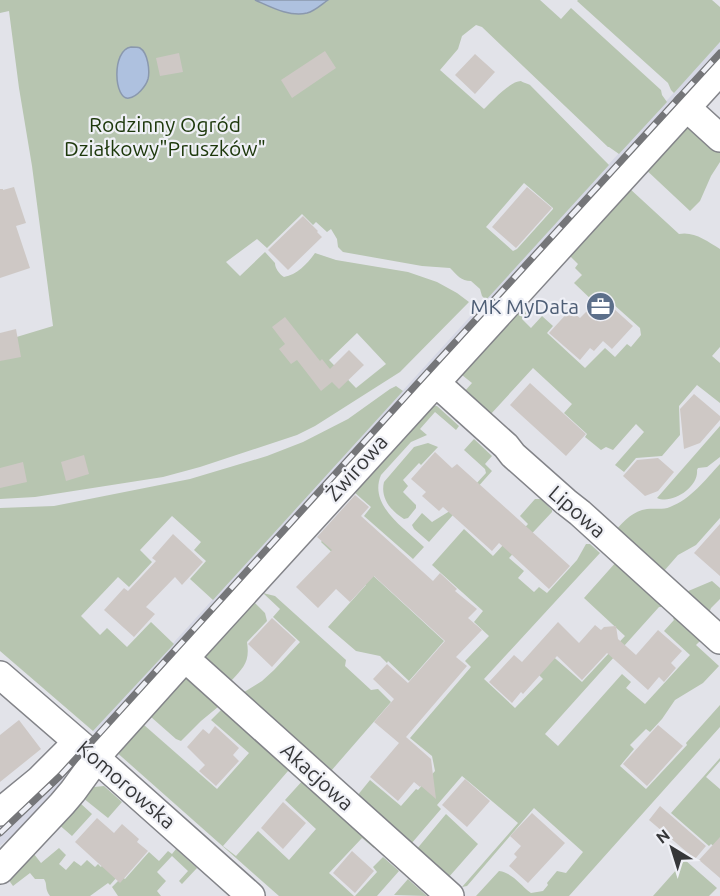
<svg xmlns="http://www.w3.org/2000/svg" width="720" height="896" font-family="Ubuntu,sans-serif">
<rect width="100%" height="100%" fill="#e2e3e9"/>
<path fill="#d6d8e5" d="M 720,42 L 720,60 L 103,739 L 93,731 Z
M 73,754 L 81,761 L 14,834 L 0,846 L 0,825 Z"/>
<path fill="#b7c5b0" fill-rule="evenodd" d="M 0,0 L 540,0 L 561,19 L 571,8 L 661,90 L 662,95 L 667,102 L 619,154 L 609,147 L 608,147 L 482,27 L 476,25 L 462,36 L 458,49 L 440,70 L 484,109 C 491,102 510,81 521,81 C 522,82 528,84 530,85 L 609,165 L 486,300 L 482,296 L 480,289 L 471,281 C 461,281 457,275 450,268 L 422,266 L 343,252 L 338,247 L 337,239 L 331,229 L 327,232 L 316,222 L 313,225 L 302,214 L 267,248 L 257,239 L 226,262 L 240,276 L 265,252 L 275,263 C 275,268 279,274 284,277 C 297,275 308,263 315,253 L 336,260 L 408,272 L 437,282 L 457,293 L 469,302 L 400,372 L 315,426 L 297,435 L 200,467 L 163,477 L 35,497 L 0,499 L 0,342 L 53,326 L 32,166 L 19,88 L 9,11 L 0,13 ZM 524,183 L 553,208 L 553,209 L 517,249 L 513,251 L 486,227 ZM 357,333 L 386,364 L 356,388 L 329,360 Z
M 578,0 L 712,0 L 720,7 L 720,42 L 674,93 L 671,90 L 668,83 L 577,1 Z
M 687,123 L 720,147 L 720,162 L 711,176 L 700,201 L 690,211 L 642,166 Z
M 629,188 L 679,234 C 694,231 707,241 720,249 L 720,347 L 712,356 L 720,363 L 720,403 L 697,385 L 679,406 L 680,435 L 662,456 L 636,458 L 624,472 L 615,465 L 644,432 L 636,424 L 613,450 L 606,447 L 601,450 L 585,437 L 587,434 L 564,413 L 572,404 L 533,368 L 490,415 L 464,392 L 472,383 L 462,375 L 527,303 L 532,308 L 522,319 L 531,328 L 542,316 L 553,326 L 547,333 L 585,368 L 605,348 L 615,357 L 627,344 L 631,347 L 641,335 L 640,328 L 603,295 L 595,303 L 574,283 L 582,275 L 575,268 L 578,264 L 569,255 Z
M 396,386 L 403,391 L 213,600 L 190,579 L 206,561 L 194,550 L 201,542 L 172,516 L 140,550 L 152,562 L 129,587 L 118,577 L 81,616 L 100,635 L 107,628 L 127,647 L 151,622 L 174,644 L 93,731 L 0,651 L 0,508 L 54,506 L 190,479 L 267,456 L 303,442 L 348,419 L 390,389 Z
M 433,406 L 437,406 L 459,426 L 456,430 L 435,412 L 420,429 L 427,435 L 411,442 L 381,475 C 368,506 405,528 424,547 L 413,559 L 364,516 L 371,507 L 354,492 Z
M 720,426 L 720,457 L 707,467 L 698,468 L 697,470 C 699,487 672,505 657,498 Z
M 474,439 L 492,456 L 485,464 L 492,471 L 429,542 L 414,529 L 412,525 L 422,513 L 432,522 L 453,509 L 486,473 L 485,469 L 464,450 Z
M 428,443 L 438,447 L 421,465 L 419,463 L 403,480 L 408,486 L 403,492 L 416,505 L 416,508 L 408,518 L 404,519 C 391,511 380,498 384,482 L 414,447 Z
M 720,464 L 720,518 L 696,545 L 678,555 L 664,571 L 673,580 L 668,584 L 610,531 L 613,528 L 616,530 C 625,520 633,511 647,509 C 655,508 663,510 670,507 C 691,499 705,480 720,464 Z
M 535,499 L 541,499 L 552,510 L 552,512 L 509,558 L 524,571 L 518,578 L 534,592 L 539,587 L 547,593 L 577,560 L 586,544 L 590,544 L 600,553 L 484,679 L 515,708 L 543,679 L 531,667 L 540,645 L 582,682 L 625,636 L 584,598 L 617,561 L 664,604 L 661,607 L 659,607 L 545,734 L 558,746 L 622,674 L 631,682 L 626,688 L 645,704 L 690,655 L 664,631 L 674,620 L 673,618 L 676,615 L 713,643 L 709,648 L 700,641 L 696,645 L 719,666 L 703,683 L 675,700 L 662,719 L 650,732 L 646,729 L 630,745 L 634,749 L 620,766 L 646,789 L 687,745 L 686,743 L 720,705 L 720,727 L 569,896 L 476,896 L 499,871 C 513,873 520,885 531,893 L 543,891 L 548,885 L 547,883 L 557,871 L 566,873 L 583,852 L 534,808 L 467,886 L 462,887 L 518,823 L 462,776 L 437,805 L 441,809 L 411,844 L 357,796 L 370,780 L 401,806 L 416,789 L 418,790 L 435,771 L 432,756 L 410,738 L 471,667 L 465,661 L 489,636 L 474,622 L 483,611 L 432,565 L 464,529 L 493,556 L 515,532 L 519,534 L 528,524 L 520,516 Z
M 328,534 L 444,641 L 409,681 L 388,661 L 387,663 L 380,656 L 356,651 L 328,627 L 366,585 L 321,542 Z
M 712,581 L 720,588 L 720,599 L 711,608 L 709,613 L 686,592 Z
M 263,593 L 275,596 L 346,660 L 345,666 L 371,690 L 378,689 L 391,702 L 331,771 L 241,694 L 262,681 L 274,670 L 300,642 L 273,617 L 280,609 Z
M 250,598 L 265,613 L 267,621 L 247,642 C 250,662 244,667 231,681 L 232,682 L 230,684 L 201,656 Z
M 183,672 L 224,702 L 201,721 L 181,741 L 176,739 L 151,717 L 148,708 Z
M 226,705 L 292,770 L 290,772 L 288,771 L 223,846 L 236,856 L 258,831 L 289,860 L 316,829 L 285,800 L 304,779 L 376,844 L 374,848 L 362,838 L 329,873 L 354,896 L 279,896 L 114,750 L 136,722 L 144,725 L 217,789 L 249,753 L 211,720 Z
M 720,758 L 720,761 L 706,777 L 720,789 L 720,851 L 711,844 L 709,846 L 671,813 Z
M 104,786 L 122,802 L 108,818 L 83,798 L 94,787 Z
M 79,802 L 92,814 L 72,836 L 57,823 Z
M 446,814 L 478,844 L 448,878 L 416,850 Z
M 59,848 L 66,855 L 59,864 L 66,870 L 74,861 L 81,866 L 87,860 L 95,867 L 98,864 L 101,867 L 103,864 L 117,877 L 110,885 L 108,883 L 90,896 L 50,896 C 44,888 48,885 44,879 L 35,879 L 30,873 L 13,886 L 5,875 L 30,849 L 41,863 Z
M 176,849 L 197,868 L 182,884 L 179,881 L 188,871 L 172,856 L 157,872 L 166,881 L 157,891 L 161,896 L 118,896 L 112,887 L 122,877 L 125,879 L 149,852 L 159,861 L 168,851 L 172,854 Z
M 383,857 L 399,871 L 377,896 L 355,896 L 377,872 L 373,867 Z
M 685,860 L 717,888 L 709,896 L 653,896 Z
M 408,879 L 409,880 L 427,896 L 394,895 Z"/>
<path fill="#aec1df" stroke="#8a98ad" stroke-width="1.5" d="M 255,0 L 328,0 C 322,4 315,11 307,13 C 289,17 271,7 255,0 Z
M 131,47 C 134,47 138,47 140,48 C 148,53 150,71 148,79 C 146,86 137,97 129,98 C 114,101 111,50 131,47 Z"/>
<path fill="#cec8c5" d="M 325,51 L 336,68 L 292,98 L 281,80 Z
M 179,53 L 183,72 L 160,76 L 156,58 Z
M 475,54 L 495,72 L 475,94 L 455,75 Z
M 14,187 L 26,223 L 16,226 L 30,268 L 0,278 L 0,189 L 3,189 L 3,190 Z
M 527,187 L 552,208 L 516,248 L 492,227 Z
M 303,216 L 318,231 L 317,232 L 322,237 L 288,270 L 268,250 Z
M 603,299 L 633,326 L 612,349 L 603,341 L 594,351 L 590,348 L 580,360 L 549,333 L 570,310 L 580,318 L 588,310 L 590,312 Z
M 285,317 L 320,361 L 322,359 L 330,369 L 349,350 L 364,365 L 339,389 L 332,382 L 321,391 L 297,360 L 291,364 L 279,349 L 285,344 L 272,327 Z
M 16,329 L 21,357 L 0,361 L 0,333 Z
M 530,383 L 586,434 L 566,456 L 510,405 Z
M 694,394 L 720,416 L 720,420 L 700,443 L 684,449 L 680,409 Z
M 435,452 L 452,468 L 457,464 L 570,566 L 549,589 L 499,543 L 492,551 L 443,507 L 439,511 L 422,496 L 426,492 L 411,479 Z
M 84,455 L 89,474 L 66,481 L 61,462 Z
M 658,458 L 674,472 L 658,491 L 645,496 L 623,476 L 637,460 Z
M 23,462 L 27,482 L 0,488 L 0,468 Z
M 355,495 L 369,507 L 361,516 L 433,581 L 440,573 L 457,589 L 455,591 L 477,609 L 468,618 L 482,630 L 456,657 L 467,666 L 406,737 L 431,759 L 436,799 L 421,786 L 420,787 L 414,782 L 398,801 L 370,777 L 399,743 L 374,722 L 394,699 L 373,679 L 387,664 L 408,683 L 445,641 L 374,576 L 350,602 L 336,589 L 318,608 L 296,587 L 332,550 L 317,537 Z
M 720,524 L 720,576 L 694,553 Z
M 173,534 L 203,562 L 182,585 L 175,577 L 146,607 L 155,614 L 134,637 L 104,610 L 124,588 L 128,591 L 156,561 L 152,558 Z
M 272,618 L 296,640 L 272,667 L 248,644 Z
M 558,622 L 579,643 L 595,625 L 601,630 L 604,627 L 616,626 L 618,639 L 636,655 L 658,630 L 682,651 L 671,663 L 676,668 L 664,682 L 659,677 L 648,690 L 607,653 L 582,680 L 557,656 L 523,694 L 521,692 L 512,703 L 489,682 L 514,655 L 522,662 Z
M 19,720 L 41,749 L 0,782 L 0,735 Z
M 658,725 L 683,746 L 647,786 L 623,764 Z
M 215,726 L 239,748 L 233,755 L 239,761 L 216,786 L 199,771 L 205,765 L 187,747 L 203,729 L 209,734 Z
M 465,779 L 490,801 L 467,827 L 442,805 Z
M 283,802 L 306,823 L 283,849 L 261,828 Z
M 660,806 L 706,846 L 695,859 L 649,820 Z
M 532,813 L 565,843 L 528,883 L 509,866 L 517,857 L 514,854 L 521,846 L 510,836 Z
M 97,818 L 114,833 L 122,824 L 139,839 L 137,842 L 148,851 L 120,883 L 75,842 Z
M 720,837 L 720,878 L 699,860 Z
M 352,851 L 374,871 L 355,893 L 333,873 Z"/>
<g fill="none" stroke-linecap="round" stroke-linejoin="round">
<defs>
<path id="minor" d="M 686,107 L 720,138
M 435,382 L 506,446 L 513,455 L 566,502 L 580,513 L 720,640
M 185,658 L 450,896
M 0,675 L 96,758 L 251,896
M 0,812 L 39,780 L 77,742
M 0,870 L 62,804 L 73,791 L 105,747 L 185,658 L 720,71"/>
</defs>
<use href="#minor" stroke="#838489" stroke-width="30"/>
<use href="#minor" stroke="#fff" stroke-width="27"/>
<defs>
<path id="rail" d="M 0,833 L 60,776 L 95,738 L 415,386 L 720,53"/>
</defs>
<use href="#rail" stroke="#757679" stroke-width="7"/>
<use href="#rail" stroke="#eff0f6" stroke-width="4.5" stroke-dasharray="14" stroke-linecap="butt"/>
</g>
<defs>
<symbol id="office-disc" viewBox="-11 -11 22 22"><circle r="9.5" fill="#5c6f8a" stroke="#eff0f6"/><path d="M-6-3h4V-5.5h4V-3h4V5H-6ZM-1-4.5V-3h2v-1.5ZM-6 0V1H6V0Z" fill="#fff"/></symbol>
</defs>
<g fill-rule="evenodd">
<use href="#office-disc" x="584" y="290" width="33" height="33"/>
</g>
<g text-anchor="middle" stroke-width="4.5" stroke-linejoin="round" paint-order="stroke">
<g font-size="21" fill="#1d380b" stroke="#eff0f6">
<text x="165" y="132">Rodzinny Ogród<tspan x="165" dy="24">Działkowy"Pruszków"</tspan></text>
</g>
<g font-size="21" fill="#4e5e75" stroke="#eff0f6" text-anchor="end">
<text x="579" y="314">MK MyData</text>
</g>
<g font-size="21" fill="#363739" stroke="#eff0f6">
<text transform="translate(357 468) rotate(-48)" y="7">Żwirowa</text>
<text transform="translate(577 512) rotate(41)" y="7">Lipowa</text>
<text transform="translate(317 777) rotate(42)" y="7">Akacjowa</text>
<text transform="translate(126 785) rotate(41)" y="7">Komorowska</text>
</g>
</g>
<g transform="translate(672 848) rotate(322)" stroke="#eff0f6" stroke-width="4.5" paint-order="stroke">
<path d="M0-4.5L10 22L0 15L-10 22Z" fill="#363739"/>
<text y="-9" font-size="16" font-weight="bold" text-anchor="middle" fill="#363739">N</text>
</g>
</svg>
